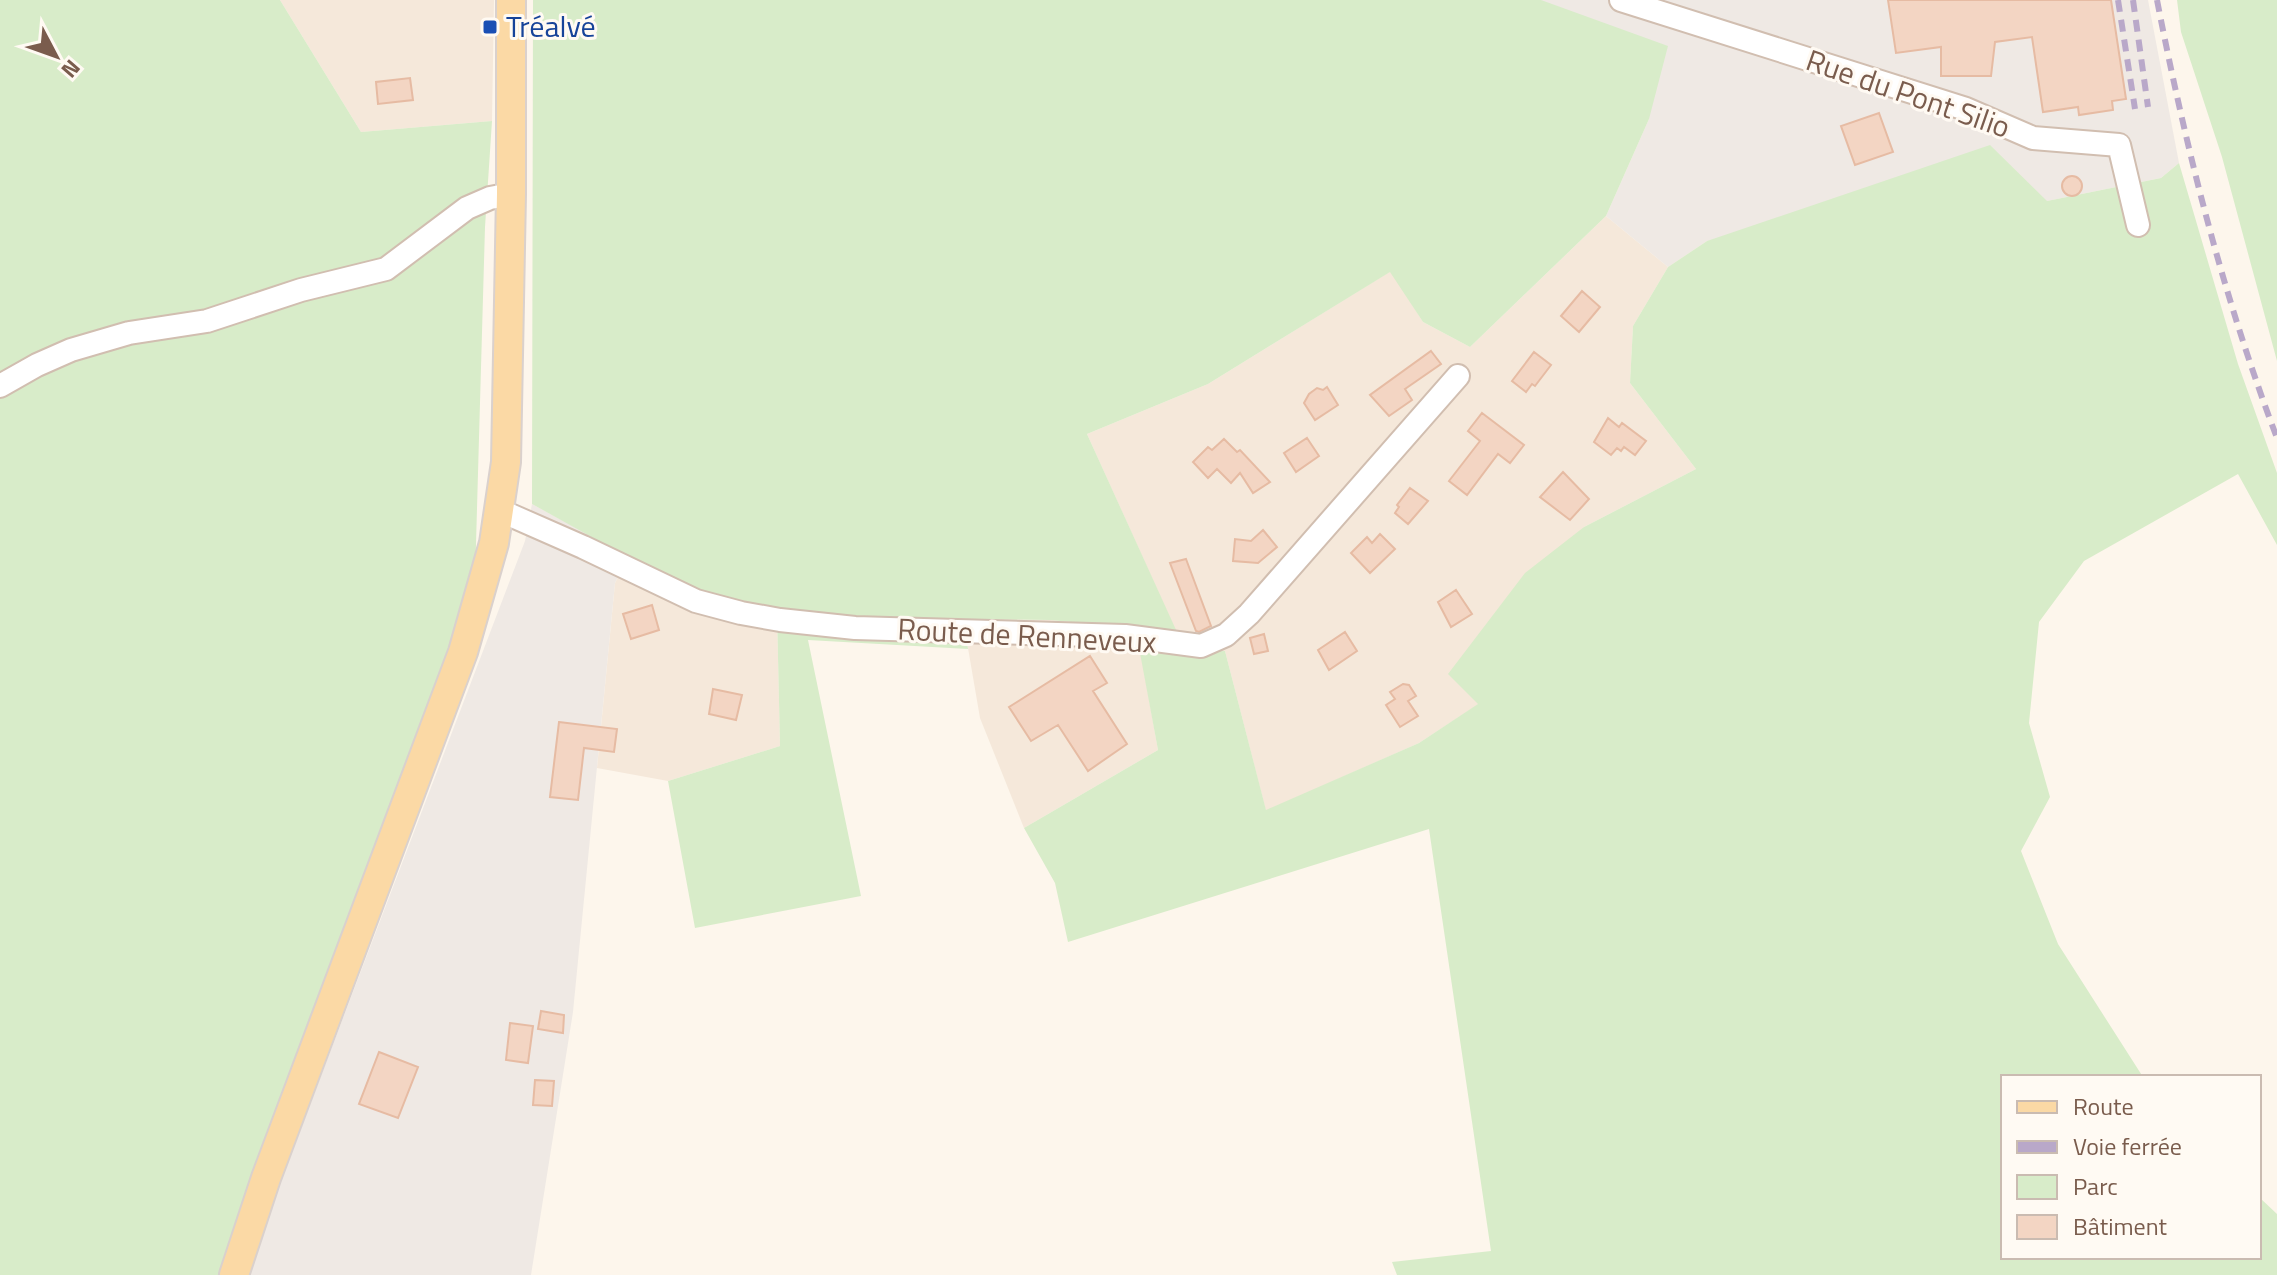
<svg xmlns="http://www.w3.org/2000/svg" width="2277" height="1275" font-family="'Titillium Web',sans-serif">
<rect width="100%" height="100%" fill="#fdf6ec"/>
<path fill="#f5e8da" d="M 280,0 L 494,0 L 492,121 L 361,132 Z
M 1606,216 L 1668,267 L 1633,326 L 1630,383 L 1696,469 L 1584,527 L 1479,704 L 1419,743 L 1266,811 L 1225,651 L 1141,654 L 1158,750 L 1024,828 L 980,718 L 963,619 L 1050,620 L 1176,631 L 1087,434 L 1208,384 L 1391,271 L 1423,322 L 1470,347 Z
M 628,556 L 653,571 L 777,613 L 780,746 L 668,781 L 597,768 L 615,583 Z"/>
<path fill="#efe9e4" d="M 1541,0 L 2148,0 L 2179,163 L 2161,178 L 2047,201 L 1707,241 L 1668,267 L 1606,216 L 1649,119 Z
M 532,504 L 628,556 L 615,583 L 573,1012 L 531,1275 L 245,1275 L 525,541 Z"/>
<path fill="#d8ecc9" d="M 0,0 L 280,0 L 361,132 L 492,121 L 485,227 L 475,579 L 232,1237 L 221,1275 L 0,1275 Z
M 533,0 L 1541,0 L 1668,46 L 1649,119 L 1606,216 L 1470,347 L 1423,322 L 1390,272 L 1208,384 L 1087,434 L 1177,632 L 1050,620 L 964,619 L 968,649 L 808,640 L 861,896 L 695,928 L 668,781 L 780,746 L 777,613 L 720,599 L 653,571 L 532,504 Z
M 2177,0 L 2277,0 L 2277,361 L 2222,157 L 2181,32 Z
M 1990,145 L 2047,201 L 2161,178 L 2179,163 L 2238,364 L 2277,473 L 2277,545 L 2238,474 L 2084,561 L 2039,622 L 2029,723 L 2050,797 L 2021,851 L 2058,944 L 2143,1077 L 2003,1077 L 2003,1257 L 2259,1257 L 2259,1197 L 2277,1214 L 2277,1275 L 1397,1275 L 1392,1262 L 1491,1251 L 1429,829 L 1068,942 L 1055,883 L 1024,828 L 1158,750 L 1140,653 L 1225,651 L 1266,810 L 1419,743 L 1478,704 L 1448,674 L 1525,573 L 1584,527 L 1696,469 L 1630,383 L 1633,326 L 1668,267 L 1707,241 Z"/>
<path fill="#f3d5c3" stroke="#e6bba3" stroke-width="2" d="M 1888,0 L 2111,0 L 2126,99 L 2112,101 L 2113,110 L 2079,115 L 2078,107 L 2043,112 L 2032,37 L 1995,42 L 1991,76 L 1941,76 L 1941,47 L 1896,53 Z
M 410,78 L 413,100 L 378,104 L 376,82 Z
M 1879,113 L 1893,152 L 1855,165 L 1841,126 Z
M2062 186a10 10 0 1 1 20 0a10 10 0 1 1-20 0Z
M 1582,291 L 1600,307 L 1579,332 L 1561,316 Z
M 1431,351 L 1441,364 L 1405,389 L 1412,400 L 1389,416 L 1370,395 Z
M 1534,352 L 1551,365 L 1535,386 L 1532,384 L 1526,392 L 1512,381 Z
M 1327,387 L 1338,405 L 1315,420 L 1304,403 L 1309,394 L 1317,388 L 1323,390 Z
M 1482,413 L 1524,445 L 1510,463 L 1498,454 L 1467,495 L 1449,481 L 1480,441 L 1468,431 Z
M 1608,418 L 1619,427 L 1622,423 L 1646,441 L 1635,455 L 1624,447 L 1621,451 L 1617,448 L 1611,455 L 1594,442 Z
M 1307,438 L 1319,456 L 1296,472 L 1284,453 Z
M 1224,439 L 1237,452 L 1240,450 L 1270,482 L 1253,493 L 1240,473 L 1231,483 L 1217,469 L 1208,478 L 1193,462 L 1208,447 L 1212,450 Z
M 1563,472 L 1589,499 L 1570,520 L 1540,497 Z
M 1410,488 L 1428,501 L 1408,524 L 1395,513 L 1399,507 L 1397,505 Z
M 1263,530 L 1277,547 L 1258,563 L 1233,561 L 1235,539 L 1251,541 Z
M 1380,534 L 1395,549 L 1370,573 L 1351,553 L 1367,537 L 1372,543 Z
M 1186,559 L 1211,626 L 1199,632 L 1196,631 L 1170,563 Z
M 1456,590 L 1472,614 L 1451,627 L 1438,602 Z
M 652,605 L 659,630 L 631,639 L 623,614 Z
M 1345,632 L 1357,651 L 1329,670 L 1318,650 Z
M 1264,634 L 1268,651 L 1254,654 L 1250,638 Z
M 1090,656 L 1107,683 L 1093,691 L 1127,744 L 1088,771 L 1058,725 L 1031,741 L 1009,707 Z
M 1403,684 L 1409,685 L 1416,696 L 1408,701 L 1418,716 L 1400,727 L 1386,705 L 1395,699 L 1390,692 Z
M 713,689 L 742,695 L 736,720 L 709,714 Z
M 559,722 L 617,729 L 614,752 L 584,748 L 578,800 L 550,797 Z
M 541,1011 L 564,1015 L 563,1033 L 538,1029 Z
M 510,1023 L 533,1026 L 528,1063 L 506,1060 Z
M 379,1052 L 418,1067 L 398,1118 L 359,1104 Z
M 535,1080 L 554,1081 L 552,1106 L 533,1105 Z"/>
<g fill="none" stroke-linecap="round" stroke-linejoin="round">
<defs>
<path id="minor" d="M 1621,0 L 1966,109 L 2033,138 L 2119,145 L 2138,225
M 0,386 L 37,365 L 71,350 L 129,333 L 207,321 L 301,290 L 386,269 L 467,208 L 490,198 L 511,194
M 501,511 L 583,547 L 696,601 L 741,613 L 780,620 L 855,628 L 1125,636 L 1201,646 L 1226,635 L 1249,614 L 1458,376"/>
<path id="major" d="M 234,1275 L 266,1178 L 463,652 L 494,543 L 506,462 L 511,194 L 511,0"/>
</defs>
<use href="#minor" stroke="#d1beb0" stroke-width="26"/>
<use href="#major" stroke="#dad1cd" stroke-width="32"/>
<use href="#minor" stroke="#fff" stroke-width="22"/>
<use href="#major" stroke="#fbd9a5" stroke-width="28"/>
<path stroke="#b9a8c9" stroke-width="6" stroke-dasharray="12 8" stroke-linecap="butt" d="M 2118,0 L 2135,109
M 2133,0 L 2148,107
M 2157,0 C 2186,149 2223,296 2277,438"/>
</g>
<rect fill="#1a4fb4" stroke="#fffaf3" stroke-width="3" x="482" y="19" width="16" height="16" rx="4"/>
<g text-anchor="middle" stroke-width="6" stroke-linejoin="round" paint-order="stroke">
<g font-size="30" fill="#164399" stroke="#fffaf3" text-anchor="start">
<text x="506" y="37">Tréalvé</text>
</g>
<g font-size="30" fill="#7a5c4d" stroke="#fffaf3">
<text transform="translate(1908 94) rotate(19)" y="10">Rue du Pont Silio</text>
<text transform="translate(1027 636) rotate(3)" y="10">Route de Renneveux</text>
</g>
</g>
<rect x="2001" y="1075" width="260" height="184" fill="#fffaf3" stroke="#cabbb1" stroke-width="2"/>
<rect x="2017" y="1101" width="40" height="12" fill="#fbd9a5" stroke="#cabbb1" stroke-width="2"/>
<text x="2073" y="1115" font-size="24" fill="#7a5c4d">Route</text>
<rect x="2017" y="1141" width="40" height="12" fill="#b9a8c9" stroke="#cabbb1" stroke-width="2"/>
<text x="2073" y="1155" font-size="24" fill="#7a5c4d">Voie ferrée</text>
<rect x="2017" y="1175" width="40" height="24" fill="#d8ecc9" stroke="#cabbb1" stroke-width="2"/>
<text x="2073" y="1195" font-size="24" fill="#7a5c4d">Parc</text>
<rect x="2017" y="1215" width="40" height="24" fill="#f3d5c3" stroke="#cabbb1" stroke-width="2"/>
<text x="2073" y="1235" font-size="24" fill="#7a5c4d">Bâtiment</text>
<g transform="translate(56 56) rotate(131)" stroke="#fffaf3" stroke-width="6" paint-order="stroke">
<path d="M0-6L14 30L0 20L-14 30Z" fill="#7a5c4d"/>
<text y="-12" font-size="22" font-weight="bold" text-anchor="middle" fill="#7a5c4d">N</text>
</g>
</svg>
